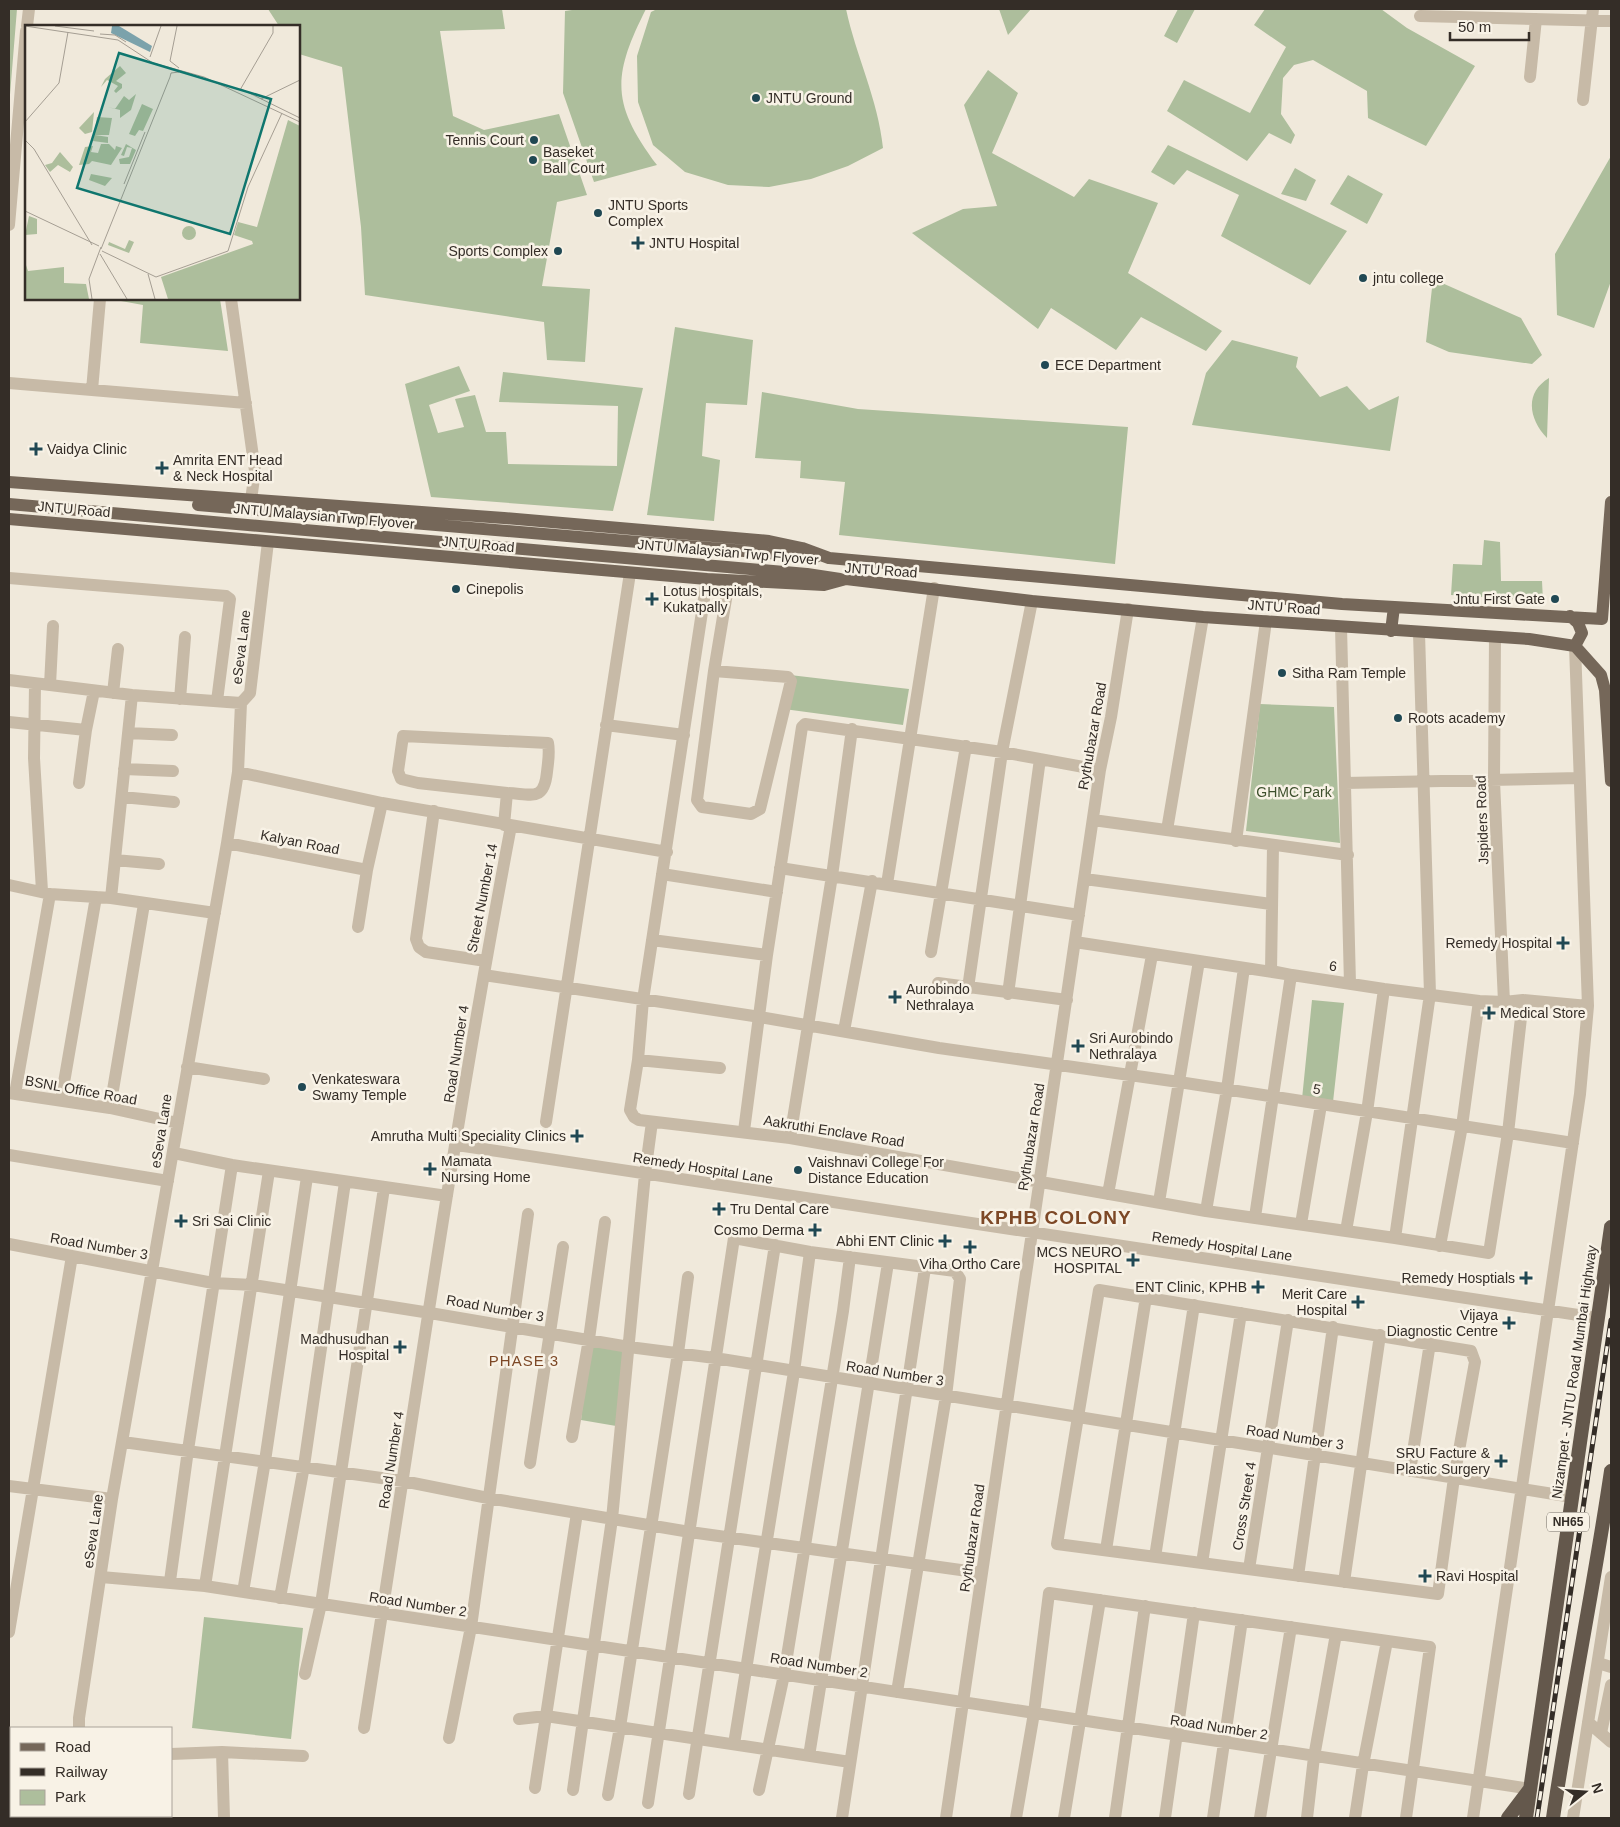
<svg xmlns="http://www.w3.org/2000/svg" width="1620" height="1827" font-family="Helvetica,sans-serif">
<rect width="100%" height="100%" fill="#f0e9db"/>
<path fill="#adbe9c" d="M 9,9 L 17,9 L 9,107 Z
M 268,9 L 502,9 L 505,29 L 440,31 L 453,116 L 484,130 L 559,114 L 587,195 L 557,202 L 542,286 L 590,289 L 585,362 L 547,360 L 544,322 L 365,295 L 361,227 L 342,67 L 299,54 L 299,26 L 279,26 Z
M 579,9 L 646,9 C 612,76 611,104 657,165 L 594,182 L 563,93 L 565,11 Z
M 657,9 L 846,9 C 856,56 878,99 883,148 L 848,166 L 811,179 L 769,187 L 728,185 L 685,172 L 653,145 L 638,102 L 637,56 L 651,12 Z
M 999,9 L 1031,9 L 1008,35 Z
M 1178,9 L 1195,9 L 1177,43 L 1164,36 Z
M 1265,9 L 1381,9 L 1407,28 L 1475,66 L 1426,146 L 1368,118 L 1367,91 L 1313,60 L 1294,65 L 1283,78 L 1281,114 L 1295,135 L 1291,144 L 1269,133 L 1247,161 L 1167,111 L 1184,80 L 1250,113 L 1286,47 L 1254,25 Z
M 988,70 L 1018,93 L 992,153 L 1074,197 L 1089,179 L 1158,203 L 1128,273 L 1222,331 L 1206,351 L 1141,317 L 1116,350 L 1051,308 L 1038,329 L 912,233 L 963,209 L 997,206 L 964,105 Z
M 1168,145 L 1347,231 L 1310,285 L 1221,236 L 1239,195 L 1187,170 L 1174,185 L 1151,172 Z
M 1611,156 L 1611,281 L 1594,328 L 1557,315 L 1555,254 Z
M 1295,168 L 1316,180 L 1306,201 L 1281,194 Z
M 1348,175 L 1383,194 L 1367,224 L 1330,204 Z
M 1433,279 L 1521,318 L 1542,355 L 1532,364 L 1449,352 L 1426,342 Z
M 110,299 L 220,299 L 228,351 L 140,343 L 143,305 Z
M 675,327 L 753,340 L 747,405 L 706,403 L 702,456 L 720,460 L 714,521 L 647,515 Z
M 1232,340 L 1298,357 L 1296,367 L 1320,397 L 1347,386 L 1369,410 L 1399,396 L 1390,451 L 1192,425 L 1206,373 Z
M 459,366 L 470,391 L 429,405 L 438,433 L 464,427 L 455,399 L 475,395 L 486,432 L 506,432 L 508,464 L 617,466 L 618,406 L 499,402 L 503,372 L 643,388 L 613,511 L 431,497 L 405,384 Z
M 1549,378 L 1547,438 C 1529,419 1524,393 1549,378 Z
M 762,392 L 858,409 L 1128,427 L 1115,564 L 839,535 L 845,482 L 800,478 L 801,461 L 755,458 Z
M 1484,540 L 1500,542 L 1501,581 L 1542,581 L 1543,601 L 1451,595 L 1453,564 L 1482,565 Z
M 790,675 L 909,689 L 903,725 L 784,709 Z
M 1260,704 L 1334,707 L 1340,843 L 1246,831 Z
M 1312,1000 L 1344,1003 L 1333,1102 L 1302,1099 Z
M 589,1346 L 631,1351 L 622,1427 L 581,1420 Z
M 204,1617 L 303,1628 L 291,1739 L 192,1728 Z"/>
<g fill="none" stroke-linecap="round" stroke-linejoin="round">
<path stroke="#c7baa7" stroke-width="12" d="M 1420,16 L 1611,21
M 27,26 L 29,9
M 1530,77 L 1536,19
M 1583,100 L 1593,9
M 9,225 L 26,31
M 231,299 L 255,471 L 251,500
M 9,383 L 246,403
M 92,390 L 100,299
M 9,578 L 226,596 L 230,599 L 217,701
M 707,579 L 643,1000 L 638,1060 L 630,1110 L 634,1117 L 639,1120 L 790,1138 L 1206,1211 L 1395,1238
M 1341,627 L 1350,984
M 1419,633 L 1430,994 L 1395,1238 L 1489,1253 L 1508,1133 L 1523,1000
M 1495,637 L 1494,781 L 1504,1002
M 714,671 L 788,677 L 791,681 L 760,809 L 751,814 L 702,807 L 697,800 L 714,671 L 729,581
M 9,680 L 132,695 L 241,703
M 35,684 L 34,758 L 42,891
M 50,685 L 53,626
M 113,693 L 118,649
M 180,699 L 185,637
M 9,722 L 86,730 L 94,691
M 606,725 L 684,735
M 128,733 L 172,735
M 124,769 L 173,771
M 238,772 L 382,803 L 667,852
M 79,783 L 86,730
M 1345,783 L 1579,778
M 122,797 L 174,802
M 434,811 L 416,939 L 419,947 L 426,952 L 486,961
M 1093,820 L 1348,855
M 504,825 L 507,793 L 418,783 L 401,779 L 398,771 L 403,736 L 548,743 C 550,753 548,762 547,772 C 544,802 532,794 507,793
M 1167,830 L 1203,617
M 1236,841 L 1266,621
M 227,843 L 367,870
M 115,860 L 159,864
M 780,868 L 1079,915
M 662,874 L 777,892
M 1085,879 L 1271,904
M 887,884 L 934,588
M 9,885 L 50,894 L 111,898 L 215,913
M 111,898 L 132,695
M 358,927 L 367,870 L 382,803
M 652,940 L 767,955
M 1075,942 L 1384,989 L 1479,1001 L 1504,1002 L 1523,1000 L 1588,1006
M 931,952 L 966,746
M 484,975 L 760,1017 L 939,1048 L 1179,1082 L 1573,1143
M 938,983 L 1067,1000
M 968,988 L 1002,752 L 1032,601
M 1008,994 L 1040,759
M 844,1031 L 872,881
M 638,1060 L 720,1068
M 187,1067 L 264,1079
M 9,1093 L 110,1108 L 178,1123
M 15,1094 L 50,894
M 61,1100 L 96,897
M 110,1108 L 144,904
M 546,1122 L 630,573
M 744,1131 L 767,955 L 802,727 L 805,724 L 1002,752 L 1100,770
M 790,1138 L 832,876 L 852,729
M 457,1145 L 1598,1318
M 174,1153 L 232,1165 L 447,1196
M 9,1155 L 168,1181
M 1108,1194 L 1152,955
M 1159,1202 L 1199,961
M 1206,1211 L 1227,1089 L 1244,968
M 1255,1217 L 1291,975 L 1271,971 L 1273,846
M 1301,1224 L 1321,1105
M 1346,1231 L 1367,1112 L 1384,989
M 9,1244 L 213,1283 L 253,1285 L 430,1313 L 629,1347 L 715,1358 L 1572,1497
M 1440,1246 L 1462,1126 L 1479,1001
M 1099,1290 L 1471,1351 L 1475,1362 L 1454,1478 L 1438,1594 L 1057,1544 Z
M 572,1437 L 589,1339 L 605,1222
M 123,1442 L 403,1481 L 488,1498 L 690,1532 L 982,1573
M 530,1463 L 563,1247
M 1410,1471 L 1430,1343
M 9,1486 L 112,1499
M 1106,1550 L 1146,1297
M 1155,1557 L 1194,1305
M 1202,1563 L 1241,1313
M 1249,1569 L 1288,1320
M 1298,1576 L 1333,1327
M 101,1577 L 205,1586 L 1531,1789
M 170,1581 L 188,1450 L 232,1165
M 1344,1582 L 1380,1335
M 205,1586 L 269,1171
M 243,1592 L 265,1461 L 307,1177
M 280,1598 L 304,1466 L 345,1182
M 9,1632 L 72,1256
M 1598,1663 L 1611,1667
M 305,1674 L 321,1604 L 384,1188
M 519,1719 L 546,1716 L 850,1762
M 79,1728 L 79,1718 L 112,1499 L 227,843 L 238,772 L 241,703 L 250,693 L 268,542
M 364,1728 C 412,1427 454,1125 511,826
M 1601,1733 L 1611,1685
M 449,1738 L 471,1627 L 528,1214
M 734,1744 L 794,1372 L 810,1252
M 222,1752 L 303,1756
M 171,1754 L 222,1752 L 224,1818
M 809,1756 L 888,1263
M 9,1763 L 11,1763
M 535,1788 L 577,1513
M 573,1790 L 612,1519 L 645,1174 L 652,1122
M 759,1790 L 784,1675 L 843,1311 L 850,1257
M 689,1794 L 775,1245
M 608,1795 L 620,1727 L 678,1353 L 688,1277
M 648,1803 L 734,1238 L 810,1252 L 955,1271 L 960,1279 L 946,1396 L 897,1692
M 842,1818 L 925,1268
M 946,1818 L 1100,770 L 1111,717 L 1128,609
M 1016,1818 L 1034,1713 L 1049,1593 L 1430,1647 L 1406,1818
M 1064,1818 L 1100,1600
M 1115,1818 L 1145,1606
M 1165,1818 L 1194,1613
M 1213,1818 L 1242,1620
M 1260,1818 L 1291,1627
M 1307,1818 L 1314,1757 L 1336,1634
M 1355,1818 L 1363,1765 L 1387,1641
M 1473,1818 L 1580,1094 L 1588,1006 L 1575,646"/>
<path stroke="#c7baa7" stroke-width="12" d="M 1588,1722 L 1611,1742
M 1573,1818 L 1611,1577"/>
<path stroke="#756759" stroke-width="12" d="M 9,482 L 504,518 L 769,541 L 802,548 L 829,558 L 1342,604 L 1602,619 L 1611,502
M 9,504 L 807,574 L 840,579
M 198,505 L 816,557
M 9,519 L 707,579 L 824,585 L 846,579 L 1032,601 L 1203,617 L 1529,639 L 1575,646 L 1601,675 L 1605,690 L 1611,781
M 1570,616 L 1578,623 L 1582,633 L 1575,646
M 1391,631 L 1394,607"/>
<path stroke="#64584c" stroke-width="14" d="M 1508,1818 L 1530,1789
M 1526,1818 L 1611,1227
M 1553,1818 C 1570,1702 1594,1587 1611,1471"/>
<defs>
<path id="rail" d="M 1537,1818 L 1611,1320"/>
</defs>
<use href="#rail" stroke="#342d27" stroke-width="5"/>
<use href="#rail" stroke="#f8f2e6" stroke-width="3" stroke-dasharray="9" stroke-linecap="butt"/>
</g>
<g fill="#204853" stroke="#f8f2e6" stroke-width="2">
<circle cx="756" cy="98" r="5"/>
<circle cx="534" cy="140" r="5"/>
<circle cx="533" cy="160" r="5"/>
<circle cx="598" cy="213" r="5"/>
<path d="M635.5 235.5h5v5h5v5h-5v5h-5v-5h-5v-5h5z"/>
<circle cx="558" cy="251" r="5"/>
<circle cx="1363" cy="278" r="5"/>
<circle cx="1045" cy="365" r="5"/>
<path d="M33.5 441.5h5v5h5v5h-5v5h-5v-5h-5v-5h5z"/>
<path d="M159.5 460.5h5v5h5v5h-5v5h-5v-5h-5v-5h5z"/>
<circle cx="456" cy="589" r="5"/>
<path d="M649.5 591.5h5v5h5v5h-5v5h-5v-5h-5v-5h5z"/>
<circle cx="1555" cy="599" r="5"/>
<circle cx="1282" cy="673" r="5"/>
<circle cx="1398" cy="718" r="5"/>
<path d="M1560.5 935.5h5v5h5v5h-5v5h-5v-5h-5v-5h5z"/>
<path d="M892.5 989.5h5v5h5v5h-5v5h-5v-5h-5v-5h5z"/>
<path d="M1486.5 1005.5h5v5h5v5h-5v5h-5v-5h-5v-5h5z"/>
<path d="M1075.5 1038.5h5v5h5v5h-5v5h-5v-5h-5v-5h5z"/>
<circle cx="302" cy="1087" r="5"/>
<path d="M574.5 1128.5h5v5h5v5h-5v5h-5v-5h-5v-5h5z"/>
<path d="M427.5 1161.5h5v5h5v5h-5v5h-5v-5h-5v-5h5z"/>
<circle cx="798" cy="1170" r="5"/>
<path d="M716.5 1201.5h5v5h5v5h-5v5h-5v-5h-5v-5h5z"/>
<path d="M178.5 1213.5h5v5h5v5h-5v5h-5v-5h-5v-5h5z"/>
<path d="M812.5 1222.5h5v5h5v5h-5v5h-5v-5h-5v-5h5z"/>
<path d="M942.5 1233.5h5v5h5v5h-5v5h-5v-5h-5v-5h5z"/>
<path d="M967.5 1239.5h5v5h5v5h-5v5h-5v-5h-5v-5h5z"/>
<path d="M1130.5 1252.5h5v5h5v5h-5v5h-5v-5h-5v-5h5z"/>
<path d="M1523.5 1270.5h5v5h5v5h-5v5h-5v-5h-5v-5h5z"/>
<path d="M1255.5 1279.5h5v5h5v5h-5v5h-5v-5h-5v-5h5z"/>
<path d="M1355.5 1294.5h5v5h5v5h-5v5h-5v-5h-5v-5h5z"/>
<path d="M1506.5 1315.5h5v5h5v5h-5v5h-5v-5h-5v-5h5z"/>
<path d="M397.5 1339.5h5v5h5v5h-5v5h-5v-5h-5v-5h5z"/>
<path d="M1498.5 1453.5h5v5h5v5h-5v5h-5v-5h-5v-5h5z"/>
<path d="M1422.5 1568.5h5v5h5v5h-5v5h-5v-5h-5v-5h5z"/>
</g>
<g text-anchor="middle" stroke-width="5" stroke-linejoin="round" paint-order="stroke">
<rect fill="#f8f2e6" stroke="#6f6860" stroke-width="1" x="1547" y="1512.5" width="42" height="19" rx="4"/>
<g font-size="12" font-weight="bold" fill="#342d27">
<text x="1568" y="1526">NH65</text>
</g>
<g font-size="14" fill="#342d27" stroke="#f8f2e6" text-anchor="start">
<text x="766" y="103">JNTU Ground</text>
<text x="524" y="145" text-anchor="end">Tennis Court</text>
<text x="543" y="157">Baseket<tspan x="543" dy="16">Ball Court</tspan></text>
<text x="608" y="210">JNTU Sports<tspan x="608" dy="16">Complex</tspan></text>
<text x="649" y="248">JNTU Hospital</text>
<text x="548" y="256" text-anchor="end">Sports Complex</text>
<text x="1373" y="283">jntu college</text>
<text x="1055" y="370">ECE Department</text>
<text x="47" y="454">Vaidya Clinic</text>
<text x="173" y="465">Amrita ENT Head<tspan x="173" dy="16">&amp; Neck Hospital</tspan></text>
<text x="466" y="594">Cinepolis</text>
<text x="663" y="596">Lotus Hospitals,<tspan x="663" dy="16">Kukatpally</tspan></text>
<text x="1545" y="604" text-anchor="end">Jntu First Gate</text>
<text x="1292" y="678">Sitha Ram Temple</text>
<text x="1408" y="723">Roots academy</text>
<text x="1552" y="948" text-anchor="end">Remedy Hospital</text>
<text x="906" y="994">Aurobindo<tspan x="906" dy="16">Nethralaya</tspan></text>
<text x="1500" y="1018">Medical Store</text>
<text x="1089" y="1043">Sri Aurobindo<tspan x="1089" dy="16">Nethralaya</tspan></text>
<text x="312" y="1084">Venkateswara<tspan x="312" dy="16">Swamy Temple</tspan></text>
<text x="566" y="1141" text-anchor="end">Amrutha Multi Speciality Clinics</text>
<text x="441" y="1166">Mamata<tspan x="441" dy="16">Nursing Home</tspan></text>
<text x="808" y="1167">Vaishnavi College For<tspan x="808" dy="16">Distance Education</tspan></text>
<text x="730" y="1214">Tru Dental Care</text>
<text x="192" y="1226">Sri Sai Clinic</text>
<text x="804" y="1235" text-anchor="end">Cosmo Derma</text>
<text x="934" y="1246" text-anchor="end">Abhi ENT Clinic</text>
<text x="1122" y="1257" text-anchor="end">MCS NEURO<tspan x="1122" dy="16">HOSPITAL</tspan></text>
<text x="970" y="1269" text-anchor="middle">Viha Ortho Care</text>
<text x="1515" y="1283" text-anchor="end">Remedy Hosptials</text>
<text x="1247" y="1292" text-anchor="end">ENT Clinic, KPHB</text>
<text x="1347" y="1299" text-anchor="end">Merit Care<tspan x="1347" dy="16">Hospital</tspan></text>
<text x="1498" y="1320" text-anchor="end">Vijaya<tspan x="1498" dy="16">Diagnostic Centre</tspan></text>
<text x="389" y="1344" text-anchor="end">Madhusudhan<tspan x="389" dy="16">Hospital</tspan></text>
<text x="1490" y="1458" text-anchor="end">SRU Facture &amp;<tspan x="1490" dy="16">Plastic Surgery</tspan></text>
<text x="1436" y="1581">Ravi Hospital</text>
</g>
<g font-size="14" fill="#342d27" stroke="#f8f2e6">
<text transform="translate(74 509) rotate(5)" y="5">JNTU Road</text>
<text transform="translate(324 516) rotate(5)" y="5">JNTU Malaysian Twp Flyover</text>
<text transform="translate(478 544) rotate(5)" y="5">JNTU Road</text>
<text transform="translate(728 552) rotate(5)" y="5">JNTU Malaysian Twp Flyover</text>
<text transform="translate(881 570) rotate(4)" y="5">JNTU Road</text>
<text transform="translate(1284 607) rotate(4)" y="5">JNTU Road</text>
<text transform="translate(241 647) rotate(-83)" y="5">eSeva Lane</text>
<text transform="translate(1092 736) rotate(-80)" y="5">Rythubazar Road</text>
<text transform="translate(1482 820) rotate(-92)" y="5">Jspiders Road</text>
<text transform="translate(300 842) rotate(11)" y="5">Kalyan Road</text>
<text transform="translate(482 898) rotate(-79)" y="5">Street Number 14</text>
<text transform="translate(1333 966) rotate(9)" y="5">6</text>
<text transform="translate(456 1054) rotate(-81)" y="5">Road Number 4</text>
<text transform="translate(1317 1089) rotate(10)" y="5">5</text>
<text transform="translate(81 1090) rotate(10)" y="5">BSNL Office Road</text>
<text transform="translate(161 1131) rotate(-81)" y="5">eSeva Lane</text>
<text transform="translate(834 1131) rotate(9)" y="5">Aakruthi Enclave Road</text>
<text transform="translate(1031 1137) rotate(-81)" y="5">Rythubazar Road</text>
<text transform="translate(703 1168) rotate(9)" y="5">Remedy Hospital Lane</text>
<text transform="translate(99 1246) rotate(10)" y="5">Road Number 3</text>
<text transform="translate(1222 1246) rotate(8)" y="5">Remedy Hospital Lane</text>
<text transform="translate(495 1308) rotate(10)" y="5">Road Number 3</text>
<text transform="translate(1574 1372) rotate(-82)" y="5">Nizampet - JNTU Road Mumbai Highway</text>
<text transform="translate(895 1373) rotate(9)" y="5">Road Number 3</text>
<text transform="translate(1295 1437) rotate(9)" y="5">Road Number 3</text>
<text transform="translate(391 1460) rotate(-81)" y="5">Road Number 4</text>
<text transform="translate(1244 1506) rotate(-81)" y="5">Cross Street 4</text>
<text transform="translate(93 1531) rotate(-82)" y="5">eSeva Lane</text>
<text transform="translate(972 1538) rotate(-82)" y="5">Rythubazar Road</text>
<text transform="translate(418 1604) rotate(9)" y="5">Road Number 2</text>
<text transform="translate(819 1665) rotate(9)" y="5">Road Number 2</text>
<text transform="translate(1219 1727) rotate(9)" y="5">Road Number 2</text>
</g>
<g font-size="14" fill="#3e502d" stroke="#f8f2e6">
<text x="1294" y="797">GHMC Park</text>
</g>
<g font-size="15" letter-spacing="1" fill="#7d4826" stroke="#f8f2e6">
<text x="524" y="1366">PHASE 3</text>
</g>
<g font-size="19" font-weight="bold" letter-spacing="1" fill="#7d4826" stroke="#f8f2e6">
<text x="1056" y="1224">KPHB COLONY</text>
</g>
</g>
<g transform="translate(25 25)">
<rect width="275" height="275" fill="#f0e9db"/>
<path d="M 95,41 L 101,48 L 91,56 L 97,59 L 97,63 L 91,68 L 89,66 L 93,61 L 82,55 L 76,62 L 80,54 ZM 111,69 L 106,85 L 95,93 L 95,85 L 83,82 L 90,84 L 99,71 L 104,75 ZM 117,79 L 128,84 L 118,106 L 114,105 L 110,111 L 104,109 ZM 69,87 L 67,107 L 60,109 L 54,103 ZM 72,92 L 87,93 L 84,110 L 70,110 L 83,112 L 83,118 L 68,116 ZM 263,95 L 275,101 L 275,274 L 143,274 L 136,252 L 228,219 L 227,216 L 209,210 L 213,197 L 232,202 ZM 76,119 L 84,119 L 90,125 L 91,121 L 97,123 L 86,140 L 67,136 L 64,139 L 54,140 L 60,122 L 68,121 L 66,127 L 73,128 ZM 101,119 L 111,125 L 105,139 L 95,139 L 94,134 L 104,132 L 107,123 L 102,122 L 99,131 L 96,130 ZM 35,127 L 48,142 L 45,147 L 33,140 L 25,147 L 20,140 L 27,138 ZM 66,149 L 87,153 L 80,161 L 64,155 ZM 4,191 L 12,194 L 12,209 L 0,210 ZM157 208a7 7 0 1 1 14 0a7 7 0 1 1-14 0ZM 104,215 L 109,217 L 104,228 L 83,220 L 84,217 L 100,224 ZM 0,237 L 3,246 L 39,242 L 39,258 L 61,259 L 64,274 L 0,274 Z" fill="#adbe9c"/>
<path d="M 87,1 L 94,1 L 127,21 L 125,27 L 86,8 Z" fill="#7ba2ab"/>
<path fill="none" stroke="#a59e93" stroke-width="1" d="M 0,1 L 93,15 L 128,38 L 179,52 L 275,97M 30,1 L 69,6M 152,1 L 145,36 L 154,43M 75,9 L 90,10 L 101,17M 125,32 L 136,1M 216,64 L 275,93M 215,65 L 248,8 L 248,1M 236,74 L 275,55M 0,97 L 34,58 L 43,7M 0,115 L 9,124 L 67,220M 99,159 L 120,107M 0,186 L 74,221M 76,224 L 145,52 L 146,48 L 154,47M 77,226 L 131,252 L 203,226 L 223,162 L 257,88M 75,229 L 102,274M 123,249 L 130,274M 67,274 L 64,254 L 76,222"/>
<path fill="#0f766e" fill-opacity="0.15" stroke="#0f766e" stroke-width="2.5" d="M 94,28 L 246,74 L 205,209 L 52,163 Z"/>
<rect width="275" height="275" fill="none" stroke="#342d27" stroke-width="2.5"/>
</g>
<rect width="1620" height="1827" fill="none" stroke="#342d27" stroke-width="20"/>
<rect x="10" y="1727" width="162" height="90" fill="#f8f2e6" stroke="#aaa39a"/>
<rect x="20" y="1743" width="25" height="8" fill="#756759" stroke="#aaa39a"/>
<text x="55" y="1752" font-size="15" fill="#342d27">Road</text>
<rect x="20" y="1768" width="25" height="8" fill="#342d27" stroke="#aaa39a"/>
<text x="55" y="1777" font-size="15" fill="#342d27">Railway</text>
<rect x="20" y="1790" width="25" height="15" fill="#adbe9c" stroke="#aaa39a"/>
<text x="55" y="1802" font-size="15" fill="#342d27">Park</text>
<g transform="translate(1585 1792) rotate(73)" stroke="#f8f2e6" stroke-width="4" paint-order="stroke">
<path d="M0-4L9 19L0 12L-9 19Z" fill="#342d27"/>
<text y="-8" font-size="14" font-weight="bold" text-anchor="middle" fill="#342d27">N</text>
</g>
<path d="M1450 32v8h79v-8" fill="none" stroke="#342d27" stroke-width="2.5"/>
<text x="1458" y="32" font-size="15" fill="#342d27" stroke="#f8f2e6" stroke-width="4" paint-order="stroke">50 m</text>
</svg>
